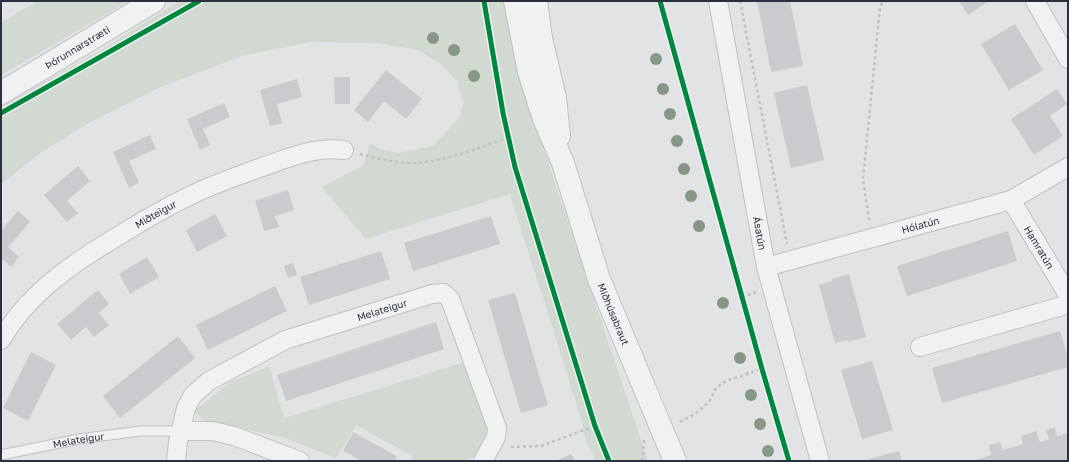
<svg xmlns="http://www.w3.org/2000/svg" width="1069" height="462" font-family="'Golos Text',sans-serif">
<rect width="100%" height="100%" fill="#e1e3e5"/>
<path fill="#d2d9d1" d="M 37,1 L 129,1 L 1,75 L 1,23 Z
M 180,1 L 510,1 L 537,129 L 648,461 L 596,461 L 586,441 L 581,418 L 510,194 L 366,239 L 322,187 L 364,165 L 370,143 L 380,149 L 399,153 L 433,146 L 460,117 L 463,101 L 457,81 L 441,64 L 418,50 L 377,43 L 310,42 L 245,55 L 163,86 L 91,122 L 43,151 L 1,184 L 1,106 L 96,53 Z
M 465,362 L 491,423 L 487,444 L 474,457 L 465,461 L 410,461 L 413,456 L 356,425 L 336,458 L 285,438 L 205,421 L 194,411 L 229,383 L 269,366 L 284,418 Z"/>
<path fill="#c9cbce" d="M 757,1 L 790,1 L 803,66 L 771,72 Z
M 959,1 L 989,1 L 968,15 Z
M 1015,24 L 1043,70 L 1009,90 L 981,44 Z
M 386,70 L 422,99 L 406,119 L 384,101 L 368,122 L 354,110 Z
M 334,77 L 350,77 L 350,104 L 335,104 Z
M 297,79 L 302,97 L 277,104 L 282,123 L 270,126 L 260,90 Z
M 807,85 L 824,160 L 791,168 L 774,93 Z
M 1057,89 L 1067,104 L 1050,116 L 1063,136 L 1034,155 L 1011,119 Z
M 224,103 L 230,117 L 203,129 L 210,145 L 200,150 L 187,119 Z
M 150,135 L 156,149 L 129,161 L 139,183 L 129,188 L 113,152 Z
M 78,166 L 90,181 L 67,201 L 78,213 L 67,222 L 44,195 Z
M 288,190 L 294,210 L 275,216 L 279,227 L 264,231 L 255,201 Z
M 18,211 L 30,222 L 8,247 L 19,257 L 11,267 L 1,258 L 1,230 Z
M 215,214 L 227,236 L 197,252 L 186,230 Z
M 491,216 L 500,244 L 413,271 L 404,243 Z
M 1008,231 L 1017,261 L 907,296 L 897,266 Z
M 381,251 L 390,279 L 309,305 L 300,277 Z
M 147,257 L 159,277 L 130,294 L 119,274 Z
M 293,263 L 297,275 L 288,278 L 284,266 Z
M 849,274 L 866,337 L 848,342 L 847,340 L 835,343 L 819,285 L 832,281 L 832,279 Z
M 275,286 L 287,311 L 208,350 L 196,325 Z
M 98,290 L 109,304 L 99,313 L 109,325 L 94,337 L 86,327 L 71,340 L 57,324 Z
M 515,293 L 548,405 L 521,413 L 488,300 Z
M 436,322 L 444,349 L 286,401 L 277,375 Z
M 1060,331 L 1068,358 L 1068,367 L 942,403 L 932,368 Z
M 178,336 L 195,358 L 120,418 L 103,396 Z
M 31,352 L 56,365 L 28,421 L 3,408 Z
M 872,361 L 893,430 L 862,439 L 841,370 Z
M 1055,427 L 1057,436 L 1068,433 L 1068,461 L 972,461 L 991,455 L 989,445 L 1000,442 L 1003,450 L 1023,444 L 1021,436 L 1036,431 L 1040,442 L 1049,439 L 1046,430 Z
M 353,432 L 397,456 L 394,461 L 362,461 L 343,451 Z
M 899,451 L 902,461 L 869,461 L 869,459 Z
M 571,454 L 575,461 L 556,461 Z"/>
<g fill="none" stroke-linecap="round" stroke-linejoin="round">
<defs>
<g id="service">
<path id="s1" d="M 1,455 L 79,439 L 140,431 L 181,431"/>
</g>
<g id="minor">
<path id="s2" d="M 718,1 L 766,267 L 820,461"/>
<path d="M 1035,1 L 1068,59"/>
<path id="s3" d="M 1011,200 L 1068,295"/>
<path id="s4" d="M 766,267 L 1011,200 L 1068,167"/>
<path id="s5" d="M 1,340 C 27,295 71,264 115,238 C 147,218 179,199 214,185 C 227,180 240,175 254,170 C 283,160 313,146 344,150"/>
<path d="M 920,347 L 1062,306 L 1068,303"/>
<path d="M 181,431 L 213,431 L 234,436 L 300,461"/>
<path id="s6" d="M 176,461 L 178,442 L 186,408 L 193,395 L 209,381 L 285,340 L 432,294 L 443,293 L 450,299 L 497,428 L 496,437 L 483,461"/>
</g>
<g id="tertiary">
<path id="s7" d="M 515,1 L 529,72 L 544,119 L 563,163 L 599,279 L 675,461"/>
<path d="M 536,1 L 541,38 L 555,98 L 559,136"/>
<path id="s8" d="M 1,93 L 154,1"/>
</g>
</defs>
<use href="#service" stroke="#bfc1c3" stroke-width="11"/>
<use href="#minor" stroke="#bfc1c3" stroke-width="20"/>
<use href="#tertiary" stroke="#bfc1c3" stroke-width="24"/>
<path stroke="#c0c1c6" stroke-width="2.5" stroke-dasharray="3 3" stroke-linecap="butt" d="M 740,1 L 787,244
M 360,154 C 378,158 397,164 415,163 C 447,161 478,148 508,138
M 869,220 L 863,179 L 880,7 L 883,1
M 742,297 L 756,292
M 680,422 L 695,414 L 709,402 L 716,388 L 726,381 L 762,369
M 511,447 L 541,446 L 595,426
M 642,461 L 644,441 L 645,441"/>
<use href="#service" stroke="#f0f1f3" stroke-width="9"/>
<use href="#minor" stroke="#f0f1f3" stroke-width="18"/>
<use href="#tertiary" stroke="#f0f1f3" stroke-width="22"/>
<defs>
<path id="cycleway" d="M 484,1 L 503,113 L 515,167 L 595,426 L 609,461
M 660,1 L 762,369 L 789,461
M 1,113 L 199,1"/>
</defs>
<use href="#cycleway" stroke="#eff1f5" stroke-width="8"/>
<use href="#cycleway" stroke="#00873e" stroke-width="5"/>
</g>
<g fill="#879786">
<circle cx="433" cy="38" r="6"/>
<circle cx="454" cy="50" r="6"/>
<circle cx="656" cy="59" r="6"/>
<circle cx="474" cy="76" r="6"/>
<circle cx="663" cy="89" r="6"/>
<circle cx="670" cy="114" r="6"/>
<circle cx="677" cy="141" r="6"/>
<circle cx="684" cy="169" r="6"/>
<circle cx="691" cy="196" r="6"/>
<circle cx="699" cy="226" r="6"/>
<circle cx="723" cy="303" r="6"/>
<circle cx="740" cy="358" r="6"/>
<circle cx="751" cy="395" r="6"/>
<circle cx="760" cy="424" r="6"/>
<circle cx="768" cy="451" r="6"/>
</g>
<g text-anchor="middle" stroke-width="3" stroke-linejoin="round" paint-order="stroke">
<g font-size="10" fill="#2a303d" stroke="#eff1f5">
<text dy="4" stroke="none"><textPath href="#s8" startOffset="89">Þórunnarstræti</textPath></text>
<text dy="4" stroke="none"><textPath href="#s5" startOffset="202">Miðteigur</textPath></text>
<text dy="4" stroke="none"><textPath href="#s4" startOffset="160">Hólatún</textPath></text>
<text dy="4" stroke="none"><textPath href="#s2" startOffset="236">Ásatún</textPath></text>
<text dy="4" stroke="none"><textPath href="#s3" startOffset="55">Hamratún</textPath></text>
<text dy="4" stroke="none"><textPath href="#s6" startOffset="278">Melateigur</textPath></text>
<text dy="4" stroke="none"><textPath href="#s7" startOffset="329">Miðhúsabraut</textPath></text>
<text dy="4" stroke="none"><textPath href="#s1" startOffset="79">Melateigur</textPath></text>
</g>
</g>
<rect width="1069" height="462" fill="none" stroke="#2a303d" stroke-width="4"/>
</svg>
